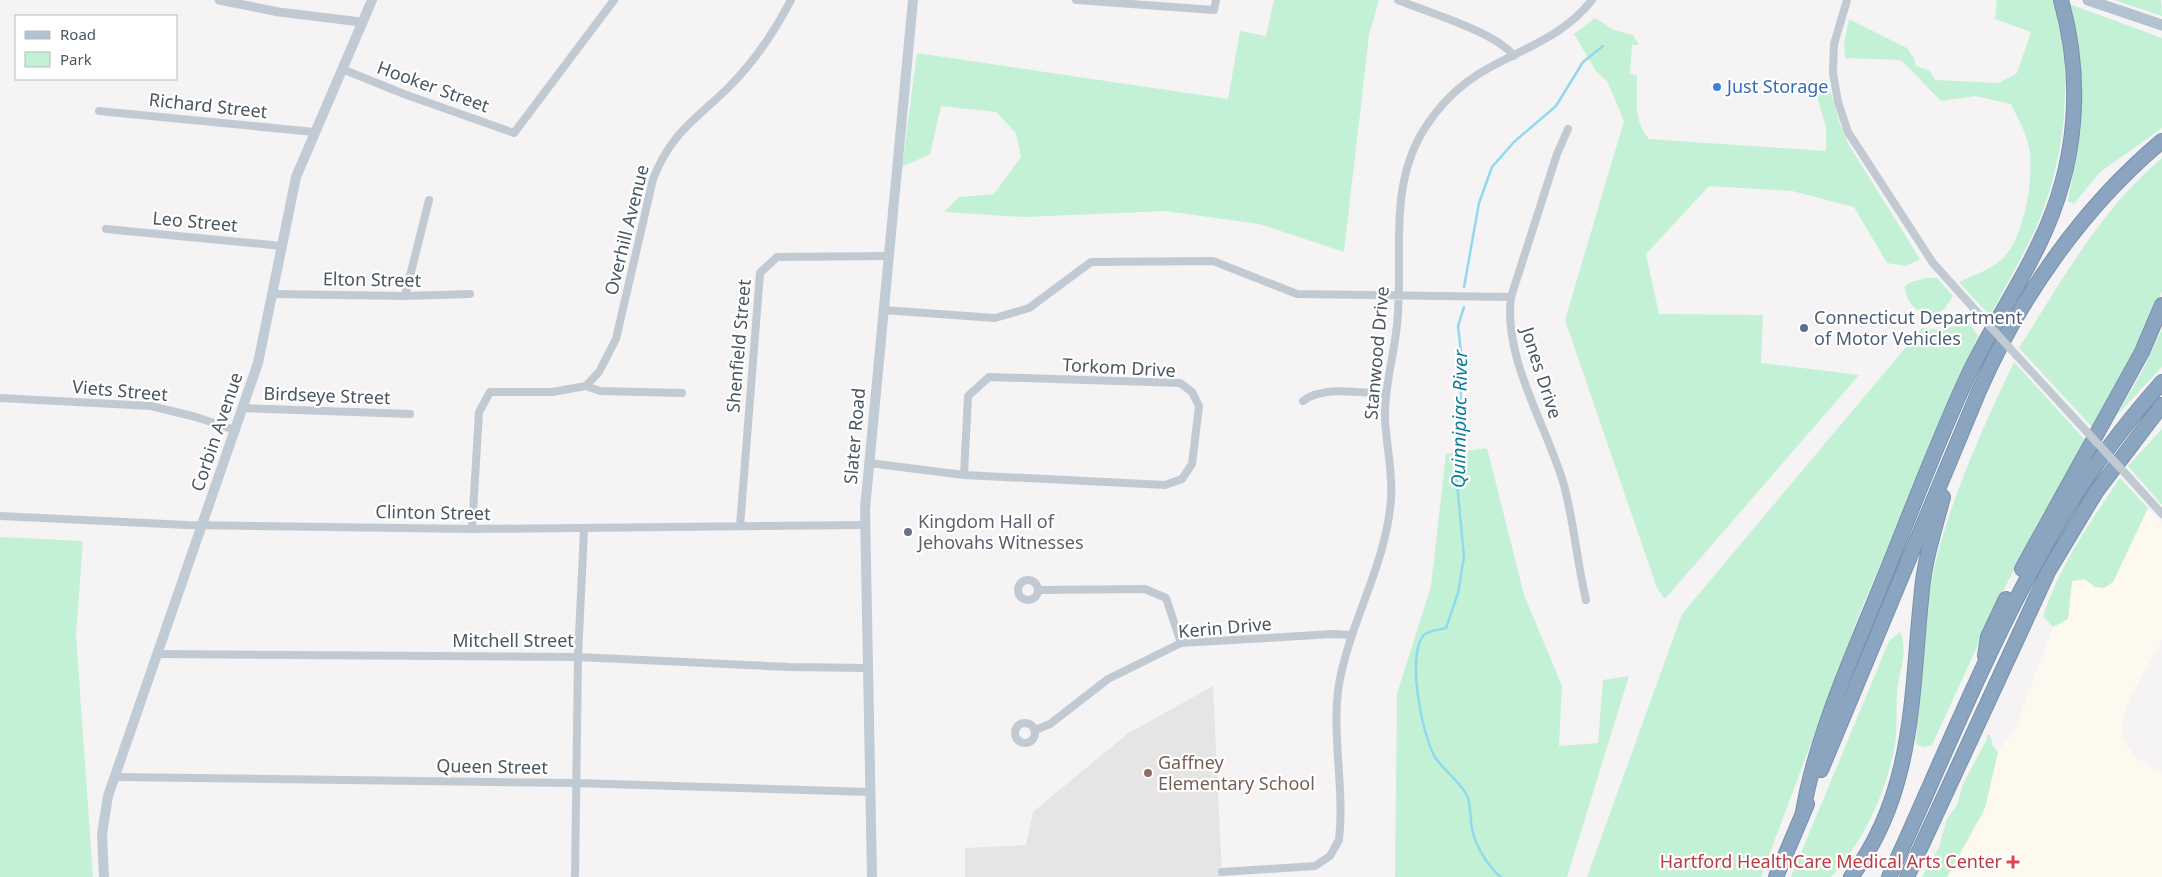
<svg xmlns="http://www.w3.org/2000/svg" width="2162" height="877" font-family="'Noto Sans',sans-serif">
<rect width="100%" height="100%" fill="#f5f3f3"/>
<path fill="#fdf9ef" d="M 2148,508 L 2162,524 L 2162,640 L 2130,698 L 2122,721 L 2123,738 L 2135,757 L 2162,772 L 2162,877 L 1948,877 L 1983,814 L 1998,752 L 2017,724 L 2053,627 L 2068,619 L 2072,581 L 2084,579 L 2095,587 L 2113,582 Z"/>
<path fill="#e6e4e5" d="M 1213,686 L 1222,877 L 965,877 L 965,848 L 1026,845 L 1033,812 L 1127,734 Z"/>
<path fill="#c3f1d5" d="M 1274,0 L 1379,0 L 1369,35 L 1344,252 L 1259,224 L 1166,211 L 1024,217 L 944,212 L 959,197 L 994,194 L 1021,157 L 1016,133 L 996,112 L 941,106 L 930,154 L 902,167 L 917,53 L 1228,99 L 1240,31 L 1266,36 Z
M 1997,0 L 2053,0 C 2075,74 2066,162 2034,232 C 2021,260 2004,288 1990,316 L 1959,282 C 1974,275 1993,269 2005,256 C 2025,234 2036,171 2028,143 C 2025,130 2017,117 2011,104 L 1975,96 L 1941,101 L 1901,60 L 1845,58 L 1844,43 L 1849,19 L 1907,48 L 1914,59 L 1916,66 L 1930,71 L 1935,80 L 1999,83 L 2017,73 L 2031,32 L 1995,19 Z
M 2114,0 L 2161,0 L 2162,16 Z
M 2067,3 L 2162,38 L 2162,128 L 2099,173 L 2074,204 L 2068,201 C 2083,135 2072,69 2067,3 Z
M 1595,18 L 1614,30 L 1633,35 L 1639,45 L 1632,45 L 1630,74 L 1637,75 C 1637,97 1633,122 1649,139 L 1826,151 L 1826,127 L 1813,83 L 1827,80 L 1840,124 L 1849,145 L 1920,259 L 1906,266 L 1887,263 L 1854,207 L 1792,191 L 1709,186 L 1646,254 L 1659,314 L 1763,315 L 1761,363 L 1859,375 L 1665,599 L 1657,588 L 1565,320 L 1624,121 L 1607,81 L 1596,71 L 1574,34 Z
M 2162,158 L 2162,291 L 2141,344 L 2094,429 L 2019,348 C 2061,282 2101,209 2162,158 Z
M 1926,278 L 1937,278 L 1953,296 L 1945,308 L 1935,316 C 1919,316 1904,301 1905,286 L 1911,282 Z
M 1967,320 L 1978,336 L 1858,617 L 1761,877 L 1587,877 L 1682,614 L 1922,328 C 1938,331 1953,329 1967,320 Z
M 2162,329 L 2162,367 L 2117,415 L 2142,372 Z
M 2014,362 L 2086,441 L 2038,523 L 2000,597 L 1932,745 L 1923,747 L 1916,744 C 1919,688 1921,629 1933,574 C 1947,506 1984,425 2014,362 Z
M 2162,429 L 2162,505 L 2128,466 Z
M 1487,448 L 1524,595 L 1562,686 L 1559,746 L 1598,743 L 1603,680 L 1629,676 L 1567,877 L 1395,877 L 1397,694 L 1431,586 L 1446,454 Z
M 2120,478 L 2148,508 L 2113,582 L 2104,588 L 2095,587 L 2084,579 L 2072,581 L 2068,619 L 2053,627 L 2043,616 C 2060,565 2090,522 2120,478 Z
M 0,537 L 83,541 L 76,635 L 93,877 L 0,877 Z
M 1900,632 C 1908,649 1901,666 1898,684 C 1895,704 1898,725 1895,745 C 1886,793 1864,841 1831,877 L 1791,877 L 1889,641 Z
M 1987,735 L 1990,735 L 1993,746 L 1998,752 L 1985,808 L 1947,877 L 1922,877 L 1939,847 L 1947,819 L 1957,805 L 1963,784 L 1987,739 Z"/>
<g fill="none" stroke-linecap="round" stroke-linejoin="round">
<path stroke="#90daee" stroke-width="2.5" d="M 1464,287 L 1479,203 L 1492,167 L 1514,142 L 1556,106 L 1583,62 L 1603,46
M 1464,307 L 1458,326 L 1463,370 L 1455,462 L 1464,557 L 1458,593 L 1446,628 C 1439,630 1429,630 1424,635 C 1406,655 1422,735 1435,757 C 1443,770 1464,785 1468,798 C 1471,808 1470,819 1472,829 C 1475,845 1488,867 1501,877"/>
<defs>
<path id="motorway" d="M 2022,569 L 2142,352 L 2162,305
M 1985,656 L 1988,637 L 2006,599
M 1821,770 L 1979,391 C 2020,297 2083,207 2162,141
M 1803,812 C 1816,735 1855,650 1884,578 C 1911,512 1936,445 1966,380 C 1988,332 2018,289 2040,242 C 2077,165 2084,82 2061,0
M 1776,877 L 1807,804
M 1851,877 C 1916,791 1911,691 1922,590 C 1925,558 1935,528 1943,497
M 1889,877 C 1943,760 1993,632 2059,522 C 2088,472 2124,425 2162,382
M 1907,877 L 2049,570 L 2096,492 L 2162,405"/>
</defs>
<use href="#motorway" stroke="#7690ad" stroke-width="16"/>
<path stroke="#c1cad2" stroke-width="8" d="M 1076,0 L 1214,10 L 1216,0
M 1398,0 C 1429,13 1494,31 1514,56
M 1847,0 L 1834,44 L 1833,73 L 1838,102 L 1848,132 L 1933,263 L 1986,322
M 342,69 L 404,94 L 514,133 L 614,0
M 99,111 L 314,132
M 1568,129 L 1557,154 L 1511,297 C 1503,359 1547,426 1564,485 C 1574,523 1577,562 1586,600
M 106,229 L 282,246
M 273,294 L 405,296 L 470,294
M 405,296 L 429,200
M 883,310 L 995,318 L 1029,308 L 1091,262 L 1213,261 L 1297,294 L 1511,297
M 2017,356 L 2087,432
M 989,377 L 1180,383 L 1192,392 L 1199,406 L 1192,464 L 1182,479 L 1165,485 L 964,475 L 968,396 Z
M 586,386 L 599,372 L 616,339 L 653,179 C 671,133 695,120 728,88 C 753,63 775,31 791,0
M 0,398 L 151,406 L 196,417 L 235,430
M 1303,401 C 1325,385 1361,393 1386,394
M 243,408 L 410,414
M 869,463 L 964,475
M 2124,472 L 2162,514
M 0,516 L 187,525 L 472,529 L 865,525
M 740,526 L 760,273 L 777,257 L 889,256
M 472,529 L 479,412 L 490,392 L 552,392 L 586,386 L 600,391 L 682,393
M1018 590a10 10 0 1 1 20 0a10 10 0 1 1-20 0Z
M 1038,590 L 1145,589 L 1166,598 L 1181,643
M 157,654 L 578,657 L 788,667 L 868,668
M1015 733a10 10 0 1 1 20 0a10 10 0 1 1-20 0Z
M 1035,730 L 1050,724 L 1108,679 L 1181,643 L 1334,634 L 1352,635
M 114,777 L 575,783 L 870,792
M 1222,872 L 1315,866 L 1330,856 L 1339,840 C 1345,788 1331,736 1339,684 C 1350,621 1387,563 1391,498 C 1393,472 1386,445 1385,418 C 1384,387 1394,356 1397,325 C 1404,259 1387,191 1423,131 C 1439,105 1460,84 1487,69 C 1524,48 1564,36 1592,0
M 575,877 L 578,657 L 584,530"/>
<path stroke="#c1cad2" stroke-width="9" d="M 219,0 L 279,12 L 361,22"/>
<path stroke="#c1cbd6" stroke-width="10" d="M 104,877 L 102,834 L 108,796 L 258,363 L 296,177 L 372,0
M 872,877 L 865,509 L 913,0"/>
<path stroke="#b3c2d1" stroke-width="11" d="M 2088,0 L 2162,25"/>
<use href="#motorway" stroke="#8ba5c1" stroke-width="14"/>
<path stroke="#c1cad2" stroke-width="8" d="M 1986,322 L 2017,356
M 2087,432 L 2124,472"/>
</g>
<circle fill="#3f7fe0" stroke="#fff" stroke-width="2" cx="1717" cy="87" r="5"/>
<circle fill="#5c6f8a" stroke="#fff" stroke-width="2" cx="1804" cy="328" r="5"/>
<circle fill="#6b7280" stroke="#fff" stroke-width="2" cx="908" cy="532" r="5"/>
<circle fill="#8d6e63" stroke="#fff" stroke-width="2" cx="1148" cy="773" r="5"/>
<path fill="#e0444e" stroke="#fff" stroke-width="2" d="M2010.5 854.5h5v5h5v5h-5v5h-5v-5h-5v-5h5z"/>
<g text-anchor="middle" stroke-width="4.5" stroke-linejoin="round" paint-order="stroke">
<g font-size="18" fill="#4a5661" stroke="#fff">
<text transform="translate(433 87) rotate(20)" y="6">Hooker Street</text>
<text transform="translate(208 106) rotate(6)" y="6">Richard Street</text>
<text transform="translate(195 222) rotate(5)" y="6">Leo Street</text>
<text transform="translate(627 230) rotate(-76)" y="6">Overhill Avenue</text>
<text transform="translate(372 280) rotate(1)" y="6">Elton Street</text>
<text transform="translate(739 346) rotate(-85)" y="6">Shenfield Street</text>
<text transform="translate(1377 353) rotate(-85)" y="6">Stanwood Drive</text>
<text transform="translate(1119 368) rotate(3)" y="6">Torkom Drive</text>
<text transform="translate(1541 373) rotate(72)" y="6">Jones Drive</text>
<text transform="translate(120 391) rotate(5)" y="6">Viets Street</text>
<text transform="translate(327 396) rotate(2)" y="6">Birdseye Street</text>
<text transform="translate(217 432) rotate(-71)" y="6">Corbin Avenue</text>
<text transform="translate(855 436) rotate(-85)" y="6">Slater Road</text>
<text transform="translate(433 513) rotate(1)" y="6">Clinton Street</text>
<text transform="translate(1225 628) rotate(-5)" y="6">Kerin Drive</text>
<text x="513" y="647">Mitchell Street</text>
<text transform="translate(492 767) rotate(1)" y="6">Queen Street</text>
</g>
<g font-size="18" fill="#366cbe" stroke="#fff" text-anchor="start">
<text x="1727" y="93">Just Storage</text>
</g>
<g font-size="18" fill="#4e5e75" stroke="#fff" text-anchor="start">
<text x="1814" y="324">Connecticut Department<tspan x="1814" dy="21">of Motor Vehicles</tspan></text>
</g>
<g font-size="18" fill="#5b616d" stroke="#fff" text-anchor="start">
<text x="918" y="528">Kingdom Hall of<tspan x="918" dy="21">Jehovahs Witnesses</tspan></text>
</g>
<g font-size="18" fill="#785e54" stroke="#fff" text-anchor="start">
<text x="1158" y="769">Gaffney<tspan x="1158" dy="21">Elementary School</tspan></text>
</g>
<g font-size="18" fill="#be3a42" stroke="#fff" text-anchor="end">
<text x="2002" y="868">Hartford HealthCare Medical Arts Center</text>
</g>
<g font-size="19" font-style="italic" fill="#0c7c9b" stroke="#fff">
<text transform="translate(1459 419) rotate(-89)" y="7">Quinnipiac River</text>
</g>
</g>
<rect x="15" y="15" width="162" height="65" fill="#ffffff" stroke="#b7bbc0"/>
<rect x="25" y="31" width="25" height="8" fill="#b3c2d1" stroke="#b7bbc0"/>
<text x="60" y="40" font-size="15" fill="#4a5661">Road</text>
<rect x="25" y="52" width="25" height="15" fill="#c3f1d5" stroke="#b7bbc0"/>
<text x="60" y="65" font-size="15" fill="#4a5661">Park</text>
</svg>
